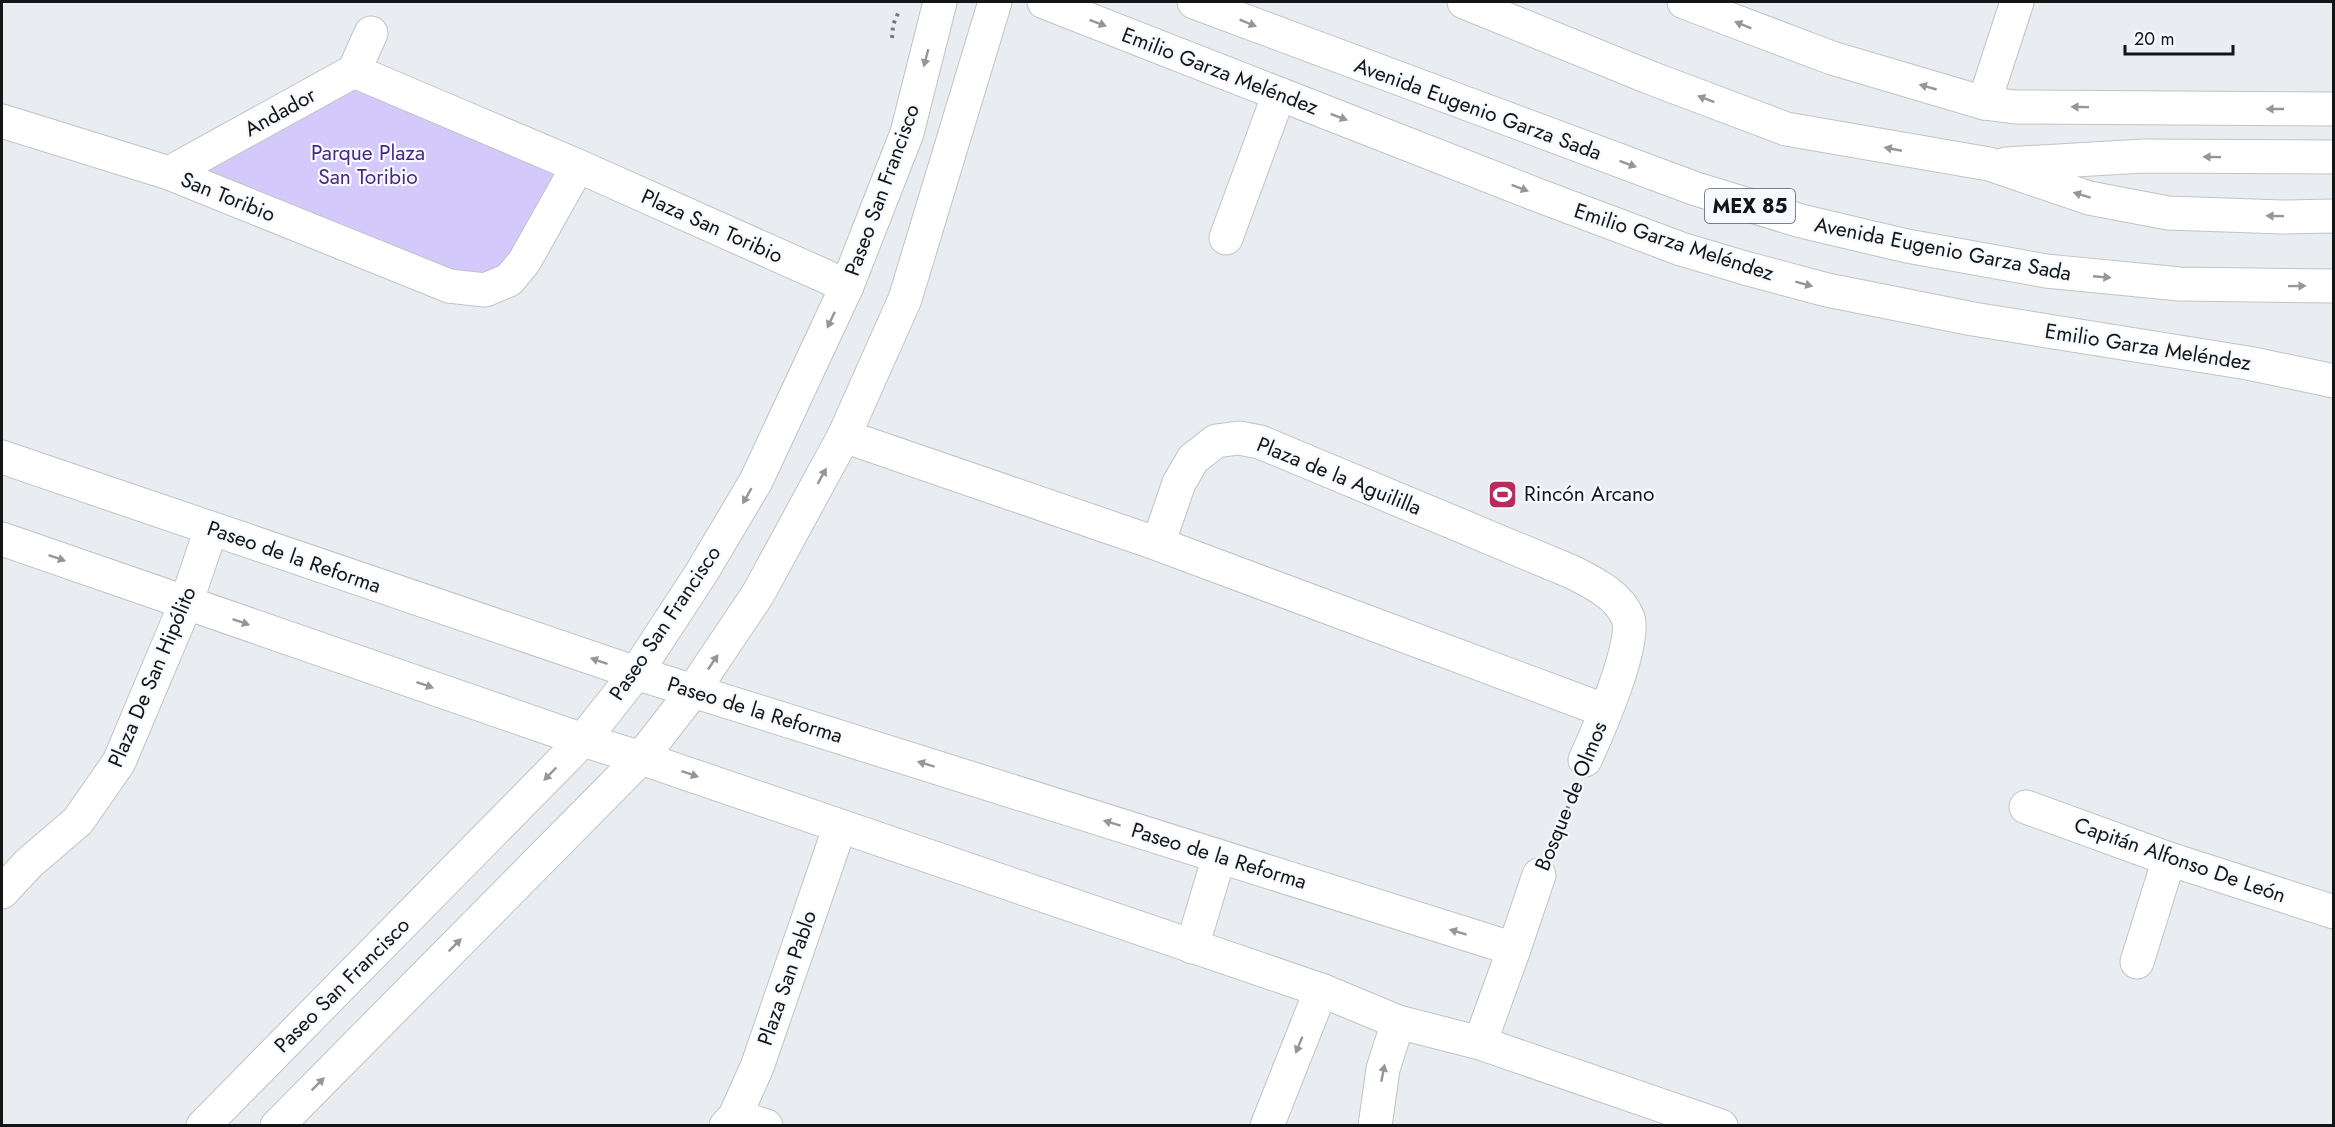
<svg xmlns="http://www.w3.org/2000/svg" width="2335" height="1127" font-family="Jost,sans-serif">
<rect width="100%" height="100%" fill="#e9ecf0"/>
<path fill="#d3c9fb" d="M 354,71 L 578,166 L 485,290 L 169,173 Z"/>
<g fill="none" stroke-linecap="round" stroke-linejoin="round">
<defs>
<path id="street" d="M 354,71 L 578,166 L 847,286
M 1984,103 L 2017,2
M 2,121 L 169,173 L 449,286 L 485,290 L 509,280 L 524,262 L 578,166
M 169,173 L 354,71 L 371,33
M 1226,238 L 1279,94
M 844,436 L 1158,544 L 1606,711
M 1158,544 L 1179,483 L 1193,459 L 1216,441 L 1239,438 L 1260,442 L 1572,572 C 1592,582 1619,595 1628,618 C 1637,643 1597,734 1585,760
M 2026,807 L 2169,859 L 2334,912
M 2,892 L 29,863 L 78,821 L 119,762 L 186,603 L 211,529
M 1514,949 L 1539,875
M 2137,962 L 2169,859
M 1480,1043 L 1721,1126
M 735,1116 L 766,1126
M 726,1126 L 735,1116 L 757,1067 L 840,826
M 1267,1126 L 1321,990
M 1375,1126 L 1383,1069 L 1398,1022"/>
<path id="secondary" d="M 1044,2 L 1540,196 L 1681,249 L 1745,268 L 1827,290 L 1973,319 L 2248,363 L 2334,381
M 1684,2 L 1832,58 L 1984,103 L 2015,107 L 2334,109
M 2,457 L 636,673 L 1514,949 L 1480,1043 L 1398,1022 L 1321,990 L 641,758 L 583,740 L 2,539
M 1192,947 L 1219,857
M 203,1126 L 583,740 L 636,673 L 702,572 L 756,481 L 847,286 L 907,133 L 940,2
M 277,1126 L 641,758 L 693,691 L 758,594 L 844,436 L 905,299 L 995,2"/>
<path id="highway" d="M 1194,2 L 1696,189 L 1801,221 L 1907,246 L 2046,271 L 2180,284 L 2334,286
M 1464,2 L 1651,78 L 1786,129 L 1989,164 L 2089,198 L 2168,213 L 2282,217 L 2334,216
M 2006,164 L 2144,156 L 2334,157"/>
</defs>
<use href="#street" stroke="#c0c3c6" stroke-width="35"/>
<use href="#secondary" stroke="#c0c3c6" stroke-width="35"/>
<use href="#highway" stroke="#c0c3c6" stroke-width="35"/>
<path stroke="#77797c" stroke-width="4" stroke-dasharray="3 4.5" stroke-linecap="butt" d="M 892,38 L 893,25 L 899,11
M 1553,844 L 1574,792"/>
<use href="#street" stroke="#fff" stroke-width="33"/>
<use href="#secondary" stroke="#fff" stroke-width="33"/>
<use href="#highway" stroke="#fff" stroke-width="33"/>
</g>
<defs><path id="oneway-solid" d="M-6-.8H1V-3.2L6.5 0L1 3.2V.8H-6Z" transform="scale(1.5)"/></defs>
<g fill="#959696">
<use href="#oneway-solid" transform="translate(1098 23) rotate(21)"/>
<use href="#oneway-solid" transform="translate(1248 23) rotate(22)"/>
<use href="#oneway-solid" transform="translate(1743 25) rotate(-158)"/>
<use href="#oneway-solid" transform="translate(926 58) rotate(105)"/>
<use href="#oneway-solid" transform="translate(1928 87) rotate(-164)"/>
<use href="#oneway-solid" transform="translate(1706 99) rotate(-159)"/>
<use href="#oneway-solid" transform="translate(2080 107) rotate(-179)"/>
<use href="#oneway-solid" transform="translate(2275 109) rotate(-180)"/>
<use href="#oneway-solid" transform="translate(1339 117) rotate(21)"/>
<use href="#oneway-solid" transform="translate(1893 149) rotate(-169)"/>
<use href="#oneway-solid" transform="translate(2212 157) rotate(-179)"/>
<use href="#oneway-solid" transform="translate(1628 164) rotate(20)"/>
<use href="#oneway-solid" transform="translate(1520 188) rotate(21)"/>
<use href="#oneway-solid" transform="translate(2082 195) rotate(-163)"/>
<use href="#oneway-solid" transform="translate(2275 216) rotate(-179)"/>
<use href="#oneway-solid" transform="translate(2102 277) rotate(5)"/>
<use href="#oneway-solid" transform="translate(1804 284) rotate(15)"/>
<use href="#oneway-solid" transform="translate(2297 286) rotate(-1)"/>
<use href="#oneway-solid" transform="translate(831 320) rotate(115)"/>
<use href="#oneway-solid" transform="translate(822 476) rotate(-61)"/>
<use href="#oneway-solid" transform="translate(747 496) rotate(120)"/>
<use href="#oneway-solid" transform="translate(57 558) rotate(19)"/>
<use href="#oneway-solid" transform="translate(241 622) rotate(19)"/>
<use href="#oneway-solid" transform="translate(599 661) rotate(-161)"/>
<use href="#oneway-solid" transform="translate(713 662) rotate(-56)"/>
<use href="#oneway-solid" transform="translate(425 685) rotate(19)"/>
<use href="#oneway-solid" transform="translate(926 764) rotate(-163)"/>
<use href="#oneway-solid" transform="translate(550 774) rotate(134)"/>
<use href="#oneway-solid" transform="translate(690 774) rotate(19)"/>
<use href="#oneway-solid" transform="translate(1112 823) rotate(-163)"/>
<use href="#oneway-solid" transform="translate(1458 932) rotate(-163)"/>
<use href="#oneway-solid" transform="translate(455 945) rotate(-45)"/>
<use href="#oneway-solid" transform="translate(1299 1045) rotate(112)"/>
<use href="#oneway-solid" transform="translate(1383 1073) rotate(-79)"/>
<use href="#oneway-solid" transform="translate(318 1084) rotate(-45)"/>
</g>
<defs>
<symbol id="stadium-square" viewBox="-11 -11 22 22"><rect x="-9" y="-9" width="18" height="18" rx="4" fill="#b92b5c" stroke="#f6f9fd"/><path d="M0-5a6.5 5 0 1 0 0 10a6.5 5 0 1 0 0-10ZM-3.5-1.8h7v3.6h-7Z" fill="#fff"/></symbol>
</defs>
<g fill-rule="evenodd">
<use href="#stadium-square" x="1486" y="478" width="33" height="33"/>
</g>
<g text-anchor="middle" stroke-width="4.5" stroke-linejoin="round" paint-order="stroke">
<rect fill="#f6f9fd" stroke="#57595b" stroke-width="1.5" x="1705" y="189" width="90" height="34" rx="4.5"/>
<g font-size="20" font-weight="bold" fill="#131516">
<text x="1750" y="213">MEX 85</text>
</g>
<g font-size="21" fill="#131516" stroke="#f6f9fd">
<text transform="translate(1220 71) rotate(21)" y="7">Emilio Garza Meléndez</text>
<text transform="translate(1478 109) rotate(20)" y="7">Avenida Eugenio Garza Sada</text>
<text transform="translate(280 112) rotate(-29)" y="7">Andador</text>
<text transform="translate(882 190) rotate(-70)" y="7">Paseo San Francisco</text>
<text transform="translate(228 197) rotate(22)" y="7">San Toribio</text>
<text transform="translate(712 226) rotate(24)" y="7">Plaza San Toribio</text>
<text transform="translate(1674 242) rotate(18)" y="7">Emilio Garza Meléndez</text>
<text transform="translate(1943 249) rotate(11)" y="7">Avenida Eugenio Garza Sada</text>
<text transform="translate(2148 347) rotate(9)" y="7">Emilio Garza Meléndez</text>
<text transform="translate(1339 476) rotate(22)" y="7">Plaza de la Aguililla</text>
<text transform="translate(294 557) rotate(19)" y="7">Paseo de la Reforma</text>
<text transform="translate(665 623) rotate(-56)" y="7">Paseo San Francisco</text>
<text transform="translate(152 677) rotate(-67)" y="7">Plaza De San Hipólito</text>
<text transform="translate(755 710) rotate(17)" y="7">Paseo de la Reforma</text>
<text transform="translate(1571 796) rotate(-68)" y="7">Bosque de Olmos</text>
<text transform="translate(1219 856) rotate(17)" y="7">Paseo de la Reforma</text>
<text transform="translate(2180 860) rotate(19)" y="7">Capitán Alfonso De León</text>
<text transform="translate(787 978) rotate(-71)" y="7">Plaza San Pablo</text>
<text transform="translate(342 985) rotate(-45)" y="7">Paseo San Francisco</text>
</g>
<g font-size="21" fill="#4a2787" stroke="#f6f9fd">
<text x="368" y="160">Parque Plaza<tspan x="368" dy="24">San Toribio</tspan></text>
</g>
<g font-size="21" fill="#131516" stroke="#f6f9fd" text-anchor="start">
<text x="1524" y="501">Rincón Arcano</text>
</g>
</g>
<rect width="2335" height="1127" fill="none" stroke="#131516" stroke-width="6"/>
<path d="M2125 45v9h108v-9" fill="none" stroke="#131516" stroke-width="3"/>
<text x="2134" y="45" font-size="18" fill="#131516" stroke="#f6f9fd" stroke-width="4.5" paint-order="stroke">20 m</text>
</svg>
